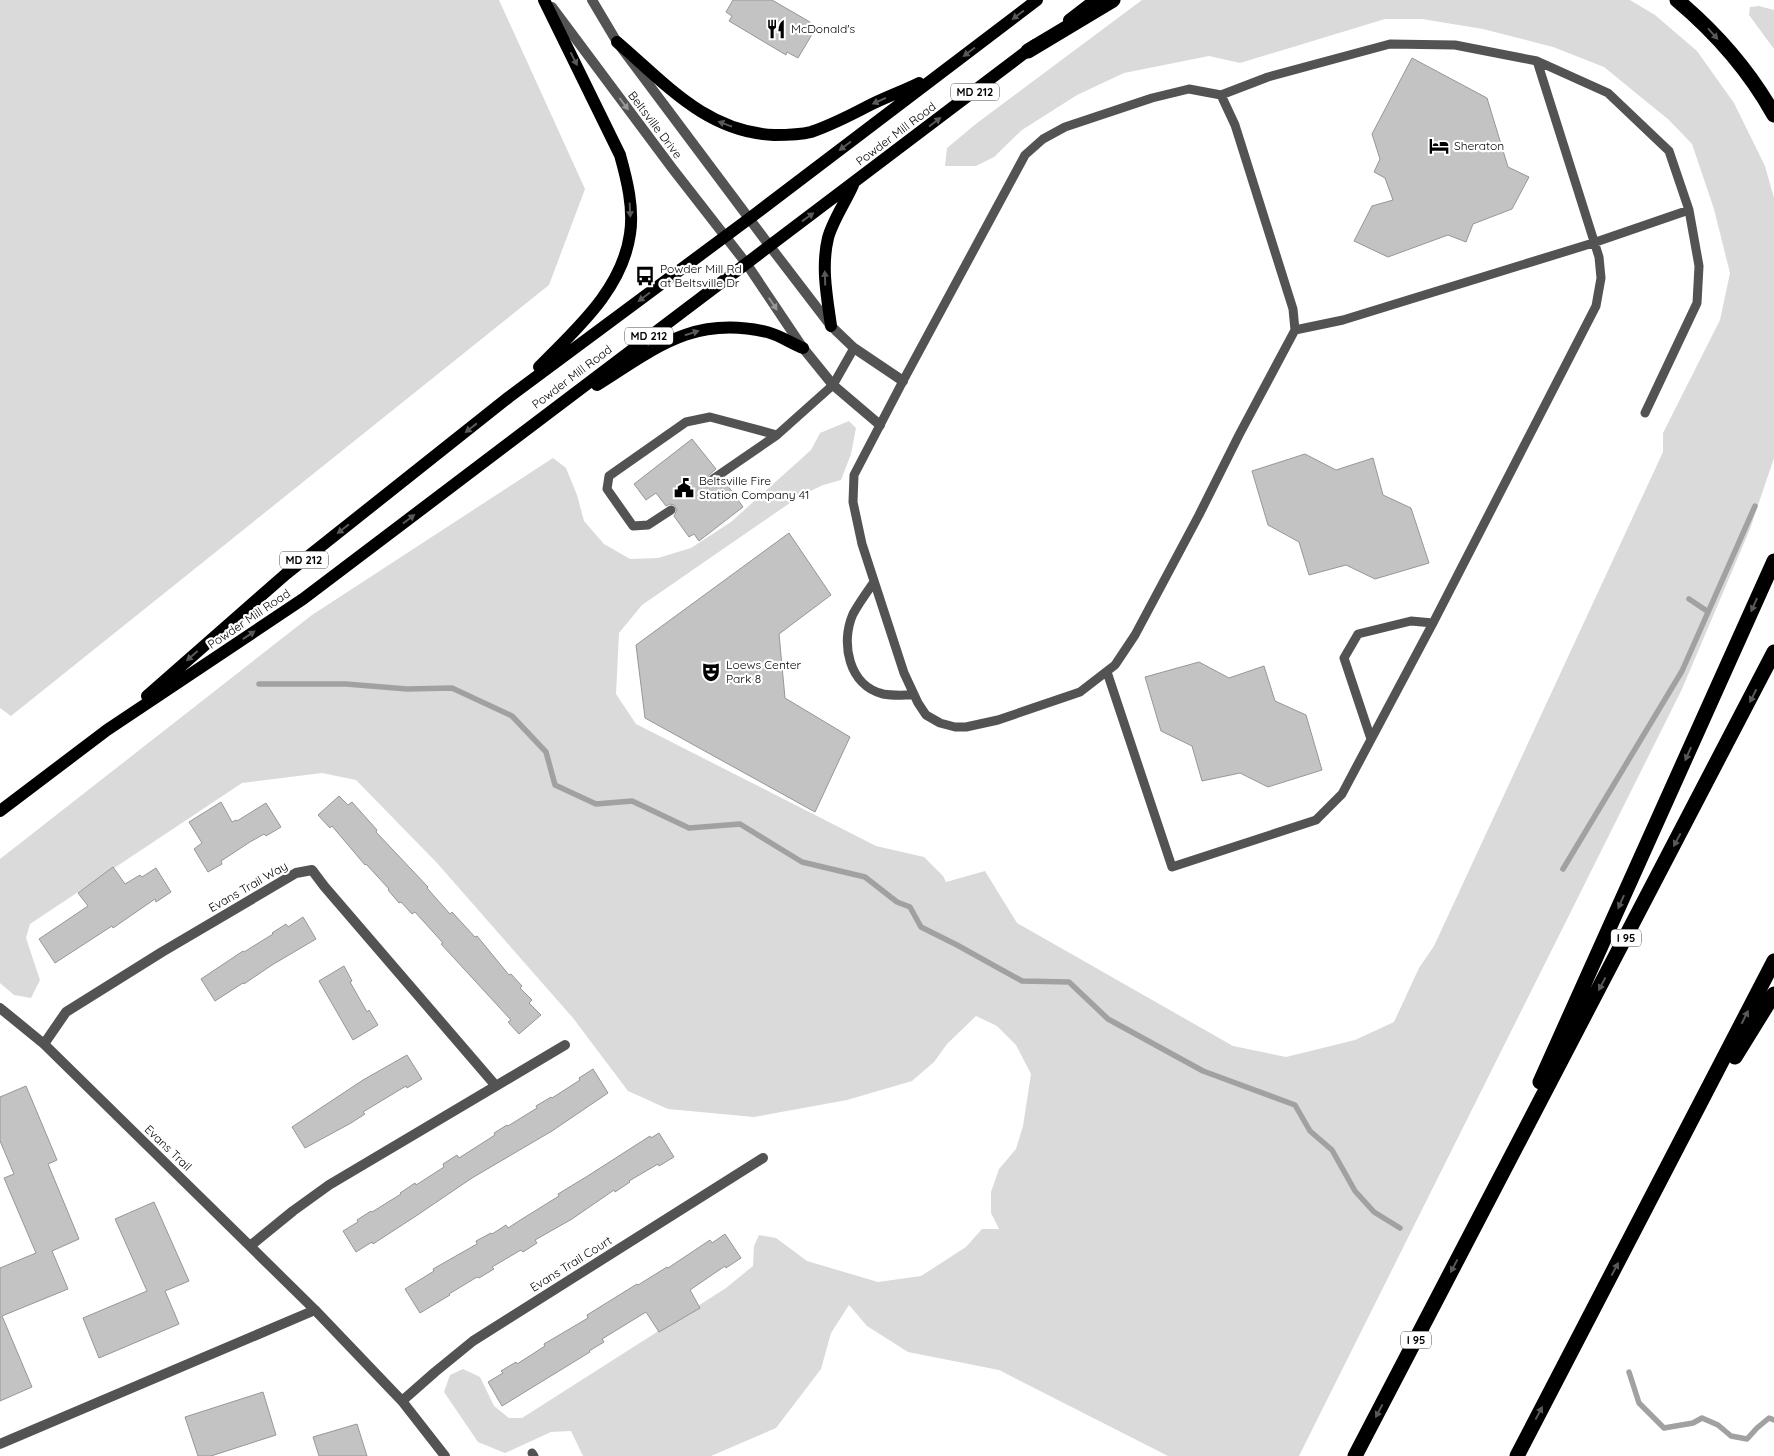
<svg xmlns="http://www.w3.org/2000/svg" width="1774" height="1456" font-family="Quicksand,sans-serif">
<rect width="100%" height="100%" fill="#fff"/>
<path fill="#dadada" d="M 0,0 L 499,0 L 585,189 L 549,285 L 11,716 L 0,708 Z
M 1142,0 L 1630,0 L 1655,15 L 1697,51 L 1734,103 L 1765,166 L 1774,198 L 1774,458 L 1750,529 L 1682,689 L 1299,1456 L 1168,1456 L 999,1370 L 908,1352 L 867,1326 L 849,1305 L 831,1333 L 821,1369 L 776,1428 L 711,1456 L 583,1456 L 571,1431 L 551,1432 L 505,1453 L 478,1442 L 444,1392 L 450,1375 L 463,1369 L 480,1377 L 494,1406 L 509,1418 L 522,1418 L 726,1288 L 753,1266 L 754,1246 L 759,1235 L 776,1238 L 807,1261 L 878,1282 L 921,1276 L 966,1247 L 982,1229 L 999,1229 L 991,1213 L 991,1192 L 999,1169 L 1016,1149 L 1023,1126 L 1031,1074 L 1016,1045 L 997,1026 L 976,1016 L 947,1044 L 934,1062 L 912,1081 L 847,1100 L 754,1117 L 668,1109 L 628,1091 L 573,1018 L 437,863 L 356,780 L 322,773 L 242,783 L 30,924 L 26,938 L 40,980 L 31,998 L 14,995 L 0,983 L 0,859 L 312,615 L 553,458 L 566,468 L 577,495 L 584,521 L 604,544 L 630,559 L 658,558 L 691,548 L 731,522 L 811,450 L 820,433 L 849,421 L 856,428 L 851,454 L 841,480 L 823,485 L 800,496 L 642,605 L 619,633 L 616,694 L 636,724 L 876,846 L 924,857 L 943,876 L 946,882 L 985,871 L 1017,923 L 1233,1046 L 1286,1057 L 1355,1040 L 1394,1022 L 1419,968 L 1434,946 L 1663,452 L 1663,433 L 1720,320 L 1730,273 L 1714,209 L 1692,144 L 1669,120 L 1604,67 L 1553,47 L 1483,29 L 1422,19 L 1385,19 L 1240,63 L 1209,56 L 1124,73 L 1077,95 L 1022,130 L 994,157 L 976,166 L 945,166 L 947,148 L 977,123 Z
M 1759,6 L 1774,10 L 1774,49 L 1749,15 L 1750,7 Z"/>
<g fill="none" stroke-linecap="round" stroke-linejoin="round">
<path stroke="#a1a1a1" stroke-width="5.5" d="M 1689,599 L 1707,611
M 259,684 L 346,684 L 407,689 L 452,688 L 512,716 L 546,752 L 555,785 L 596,804 L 632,801 L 689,828 L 740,824 L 802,862 L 865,877 L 897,902 L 910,907 L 921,927 L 957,945 L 1022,981 L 1069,982 L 1108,1019 L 1203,1071 L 1295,1105 L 1310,1131 L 1332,1150 L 1355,1191 L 1374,1212 L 1400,1228
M 1563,869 L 1682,671 L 1755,506
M 1629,1372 L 1639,1403 L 1664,1428 L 1693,1423 L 1702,1418 L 1718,1425 L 1731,1436 L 1747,1439 L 1757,1428 L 1769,1418 L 1774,1420"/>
</g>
<path fill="#c3c3c3" stroke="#979797" d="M 733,0 L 772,0 L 810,22 L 807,27 L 814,31 L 798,58 L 787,52 L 786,55 L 729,21 L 732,16 L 726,12 Z
M 1412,58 L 1487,98 L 1508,167 L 1529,177 L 1512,209 L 1473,224 L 1466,242 L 1448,235 L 1388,257 L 1354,241 L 1372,206 L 1393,200 L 1385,178 L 1374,172 L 1380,159 L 1372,134 Z
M 692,439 L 716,469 L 708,476 L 708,483 L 714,485 L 723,479 L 743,507 L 699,541 L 694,534 L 689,537 L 674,516 L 677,510 L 674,505 L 670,504 L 666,506 L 656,493 L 646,500 L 634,484 Z
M 1305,454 L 1336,470 L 1373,458 L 1383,495 L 1411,508 L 1429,563 L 1375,579 L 1346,565 L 1309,575 L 1299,542 L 1268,525 L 1252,471 Z
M 789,533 L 831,595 L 779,634 L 785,698 L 850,737 L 815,812 L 645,718 L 636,645 Z
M 1199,662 L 1229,678 L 1264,666 L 1275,701 L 1306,715 L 1322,770 L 1268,787 L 1240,773 L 1202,781 L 1192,746 L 1161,731 L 1145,677 Z
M 339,796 L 348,805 L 352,802 L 377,830 L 376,832 L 428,887 L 427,888 L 450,914 L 452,912 L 475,937 L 477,936 L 509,975 L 511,974 L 522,986 L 520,988 L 532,1000 L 529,1003 L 541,1015 L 519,1034 L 508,1022 L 511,1020 L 441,944 L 443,943 L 415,912 L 412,914 L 401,902 L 399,903 L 388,890 L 389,889 L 366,864 L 365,865 L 332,826 L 330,828 L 318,815 Z
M 221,802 L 232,822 L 236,820 L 237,821 L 266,803 L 281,827 L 266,836 L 264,834 L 250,842 L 221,861 L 222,864 L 208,872 L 194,849 L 202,843 L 189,822 Z
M 113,867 L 125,884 L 140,875 L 142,877 L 156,868 L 171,892 L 156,902 L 155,899 L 113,928 L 112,926 L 55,963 L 39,939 L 88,906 L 78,893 Z
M 303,917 L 316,939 L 272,965 L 244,984 L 243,983 L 215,1001 L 201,979 L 243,951 L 244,952 L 273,934 L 272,933 L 286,924 L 288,927 Z
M 344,966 L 352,981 L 350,982 L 367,1012 L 369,1010 L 378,1025 L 353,1040 L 319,981 Z
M 407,1055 L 422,1079 L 407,1088 L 406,1086 L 363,1112 L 365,1114 L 351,1123 L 305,1148 L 292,1127 L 363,1080 Z
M 593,1069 L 608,1093 L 552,1131 L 472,1178 L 416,1216 L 373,1244 L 372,1242 L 356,1252 L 343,1231 L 358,1222 L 357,1220 L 371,1211 L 372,1212 L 401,1194 L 400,1193 L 415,1183 L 416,1185 L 444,1167 L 443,1164 L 457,1155 L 459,1158 L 495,1135 L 494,1133 L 507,1125 L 508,1126 L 537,1108 L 536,1106 L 551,1097 L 552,1098 L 580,1080 L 579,1078 Z
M 26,1086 L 57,1160 L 48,1164 L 79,1239 L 52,1251 L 68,1289 L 2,1316 L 32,1387 L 0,1401 L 0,1268 L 36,1253 L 4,1178 L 14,1174 L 0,1141 L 0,1097 Z
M 659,1133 L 674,1157 L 659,1166 L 658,1164 L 629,1181 L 630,1182 L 615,1192 L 614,1190 L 572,1219 L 535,1240 L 537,1243 L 523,1252 L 521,1250 L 492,1267 L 494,1269 L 479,1278 L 477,1277 L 449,1294 L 450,1295 L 420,1313 L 405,1289 L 434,1271 L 433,1269 L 477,1244 L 476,1241 L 491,1233 L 492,1234 L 506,1225 L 508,1228 L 522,1219 L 559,1196 L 558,1194 L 586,1177 L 650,1136 L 651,1138 Z
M 154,1202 L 189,1281 L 165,1291 L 179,1324 L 99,1358 L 83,1318 L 147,1291 L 115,1219 Z
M 725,1234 L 741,1258 L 726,1268 L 725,1266 L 690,1290 L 700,1308 L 659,1332 L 646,1312 L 602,1339 L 604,1342 L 589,1351 L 590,1352 L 502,1406 L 488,1382 L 503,1373 L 501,1371 L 516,1362 L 517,1364 L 545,1346 L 544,1344 L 588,1318 L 587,1315 L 637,1284 L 638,1285 L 667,1267 L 668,1268 L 710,1240 L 712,1243 Z
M 263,1392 L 276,1435 L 211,1456 L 198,1456 L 185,1417 Z
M 357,1424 L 367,1456 L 319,1456 L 313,1437 Z"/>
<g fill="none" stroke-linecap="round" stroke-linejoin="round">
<path stroke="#535353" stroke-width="9" d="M 1189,89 L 1221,95 L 1235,125 L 1293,309 L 1295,330 L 1239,435 L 1199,515 L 1135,635 L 1115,665 L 1080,692 L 998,720 L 966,727 L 955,727 L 940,723 L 926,715 L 918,703 L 904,673 L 862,544 L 853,502 L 854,475 L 903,381 L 1025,155 L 1043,139 L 1065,127 L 1152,98 Z
M 1221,95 L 1268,77 L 1390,44 L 1455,45 L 1537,61 L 1608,93 L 1669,151 L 1689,210 L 1699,266 L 1697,303 L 1645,413
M 1295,330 L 1343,320 L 1593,243 L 1689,210
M 713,479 L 777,435 L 833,385 L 854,348
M 671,510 L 648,525 L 633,526 L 607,489 L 609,476 L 686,422 L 710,417 L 777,435
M 874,582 C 867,592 859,603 853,614 C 840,643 849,686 883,694 C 893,696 904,695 914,695
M 1107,672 L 1172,867 L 1316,820 L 1342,794 L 1433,623 L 1596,306 L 1601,278 L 1599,257 L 1537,61
M 1371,739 L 1344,658 L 1358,634 L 1411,621 L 1433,623
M 532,1453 L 534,1456"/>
<path stroke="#535353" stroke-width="10" d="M 769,245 L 831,326 L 854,348 L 903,381
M 746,263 L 803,348 L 833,385 L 880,425
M 0,1008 L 44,1044 L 315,1310 L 402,1401 L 445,1456
M 44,1044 L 66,1012 L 162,952 L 296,873 L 312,870 L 324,886 L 496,1086
M 250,1246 L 293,1211 L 329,1185 L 565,1045
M 402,1401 L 435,1372 L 473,1341 L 763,1158
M 0,1444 L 315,1310"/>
<path stroke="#535353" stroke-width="10" d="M 592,0 L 617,42 L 769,245
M 552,7 L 672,168 L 746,263"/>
<path stroke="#000" stroke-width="12" d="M 1069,20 L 1095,0
M 617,42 C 665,83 706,132 774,135 C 786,135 799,135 811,132 C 832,125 851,115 870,105 C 886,97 903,91 919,83
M 831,326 C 827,297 821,267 828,238 C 832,222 846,201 853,185
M 539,367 C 576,329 622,290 630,234 C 634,208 627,180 620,155 L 544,0
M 597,385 C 656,348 693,315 767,332 C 779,335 791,343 803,348
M 147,696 L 286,574 L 509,397 L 750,218 L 1037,0
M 0,811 L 107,730 L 303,599 L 1035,45"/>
<path stroke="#000" stroke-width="15" d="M 1677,0 C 1715,32 1750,72 1774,115
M 1028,51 L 1113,0
M 1735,1057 L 1774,994
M 1540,1082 L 1774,561
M 1355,1456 L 1774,652
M 1517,1456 L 1774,961"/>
</g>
<defs><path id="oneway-solid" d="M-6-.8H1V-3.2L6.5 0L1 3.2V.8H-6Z" transform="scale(1.25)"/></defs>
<g fill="#595959">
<use href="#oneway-solid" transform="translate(1018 15) rotate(143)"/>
<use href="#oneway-solid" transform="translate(1713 34) rotate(48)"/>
<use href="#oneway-solid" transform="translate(969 52) rotate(143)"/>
<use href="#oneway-solid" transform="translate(574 59) rotate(63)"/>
<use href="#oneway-solid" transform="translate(879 101) rotate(156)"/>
<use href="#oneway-solid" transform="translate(935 122) rotate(-37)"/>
<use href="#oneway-solid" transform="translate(725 124) rotate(-160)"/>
<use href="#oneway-solid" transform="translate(845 146) rotate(143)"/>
<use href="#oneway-solid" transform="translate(630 210) rotate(87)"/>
<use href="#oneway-solid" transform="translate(808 217) rotate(-36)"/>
<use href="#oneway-solid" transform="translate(825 278) rotate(-92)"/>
<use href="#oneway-solid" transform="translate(644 297) rotate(143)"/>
<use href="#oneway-solid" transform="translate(692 333) rotate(-17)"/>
<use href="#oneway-solid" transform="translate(471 428) rotate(142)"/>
<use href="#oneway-solid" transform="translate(409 519) rotate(-37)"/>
<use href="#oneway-solid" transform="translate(343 529) rotate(142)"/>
<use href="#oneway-solid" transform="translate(1754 605) rotate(114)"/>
<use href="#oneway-solid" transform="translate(249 635) rotate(-34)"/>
<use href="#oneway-solid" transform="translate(192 656) rotate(139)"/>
<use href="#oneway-solid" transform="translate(1753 696) rotate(117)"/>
<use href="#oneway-solid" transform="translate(1688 754) rotate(114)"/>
<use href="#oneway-solid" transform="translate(1677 840) rotate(118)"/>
<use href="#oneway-solid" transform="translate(1621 902) rotate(114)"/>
<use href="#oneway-solid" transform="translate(1602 984) rotate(118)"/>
<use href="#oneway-solid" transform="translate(1745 1017) rotate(-63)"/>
<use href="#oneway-solid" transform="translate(1454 1266) rotate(118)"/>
<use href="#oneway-solid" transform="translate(1615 1269) rotate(-62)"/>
<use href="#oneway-solid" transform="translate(1379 1411) rotate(118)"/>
<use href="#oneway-solid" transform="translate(1539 1413) rotate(-62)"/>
</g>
<g fill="#989898">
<use href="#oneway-solid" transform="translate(624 104) rotate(53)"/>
<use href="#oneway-solid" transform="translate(773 304) rotate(56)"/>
</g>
<defs>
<symbol id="restaurant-bare" viewBox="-9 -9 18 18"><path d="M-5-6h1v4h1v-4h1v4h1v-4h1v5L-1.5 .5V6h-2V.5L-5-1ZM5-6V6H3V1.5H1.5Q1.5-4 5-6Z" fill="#000" stroke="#fff" stroke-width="2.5" paint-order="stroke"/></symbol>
<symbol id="hotel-bare" viewBox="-9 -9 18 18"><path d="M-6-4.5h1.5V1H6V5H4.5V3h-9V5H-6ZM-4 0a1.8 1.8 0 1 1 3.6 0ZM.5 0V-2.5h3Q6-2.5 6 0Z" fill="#000" stroke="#fff" stroke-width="2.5" paint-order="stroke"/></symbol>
<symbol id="bus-bare" viewBox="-9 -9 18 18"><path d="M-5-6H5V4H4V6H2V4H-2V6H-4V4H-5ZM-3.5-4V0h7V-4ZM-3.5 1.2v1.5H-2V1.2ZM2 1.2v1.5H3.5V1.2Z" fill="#000" stroke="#fff" stroke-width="2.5" paint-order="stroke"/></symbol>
<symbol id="civic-bare" viewBox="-9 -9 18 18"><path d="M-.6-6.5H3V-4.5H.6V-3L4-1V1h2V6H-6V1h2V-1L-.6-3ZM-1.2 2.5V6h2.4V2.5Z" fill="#000" stroke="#fff" stroke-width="2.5" paint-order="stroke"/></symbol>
<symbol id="theatre-bare" viewBox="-9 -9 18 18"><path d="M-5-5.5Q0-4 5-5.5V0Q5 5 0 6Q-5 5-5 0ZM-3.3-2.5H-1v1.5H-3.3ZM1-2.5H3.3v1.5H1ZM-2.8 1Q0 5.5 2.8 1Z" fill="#000" stroke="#fff" stroke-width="2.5" paint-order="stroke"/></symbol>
</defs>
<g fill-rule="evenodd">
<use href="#restaurant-bare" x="762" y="15" width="28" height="28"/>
<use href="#hotel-bare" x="1425" y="132" width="28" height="28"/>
<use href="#bus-bare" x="631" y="262" width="28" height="28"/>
<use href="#civic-bare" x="670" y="474" width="28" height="28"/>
<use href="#theatre-bare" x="697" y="658" width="28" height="28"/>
</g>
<g text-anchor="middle" stroke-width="4.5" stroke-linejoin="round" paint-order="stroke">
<g fill="#fff" stroke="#4c4c4c" stroke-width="1">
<rect x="951" y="83.5" width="48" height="17" rx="4"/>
<rect x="625" y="327.5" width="48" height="17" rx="4"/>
<rect x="280" y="551.5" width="48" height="17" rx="4"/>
<rect x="1611" y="929.5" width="30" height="17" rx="4"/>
<rect x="1401" y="1331.5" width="30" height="17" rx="4"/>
</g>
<g font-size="11" font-weight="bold" fill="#000">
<text x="975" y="96">MD 212</text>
<text x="649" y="340">MD 212</text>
<text x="304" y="564">MD 212</text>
<text x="1626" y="942">I 95</text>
<text x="1416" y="1344">I 95</text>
</g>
<g font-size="12" fill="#000" stroke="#fff" text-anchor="start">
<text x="791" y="33">McDonald's</text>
<text x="1454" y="150">Sheraton</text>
<text x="660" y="273">Powder Mill Rd<tspan x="660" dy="14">at Beltsville Dr</tspan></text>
<text x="699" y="485">Beltsville Fire<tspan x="699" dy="14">Station Company 41</tspan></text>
<text x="726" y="669">Loews Center<tspan x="726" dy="14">Park 8</tspan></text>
</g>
<g font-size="12" fill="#000" stroke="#fff">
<text transform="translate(655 125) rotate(53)" y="4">Beltsville Drive</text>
<text transform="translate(896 134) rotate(-37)" y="4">Powder Mill Road</text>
<text transform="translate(572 377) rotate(-37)" y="4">Powder Mill Road</text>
<text transform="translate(249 619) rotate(-34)" y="4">Powder Mill Road</text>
<text transform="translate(248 887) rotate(-30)" y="4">Evans Trail Way</text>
<text transform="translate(168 1148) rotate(44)" y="4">Evans Trail</text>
<text transform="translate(571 1264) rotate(-32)" y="4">Evans Trail Court</text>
</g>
</g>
</svg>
